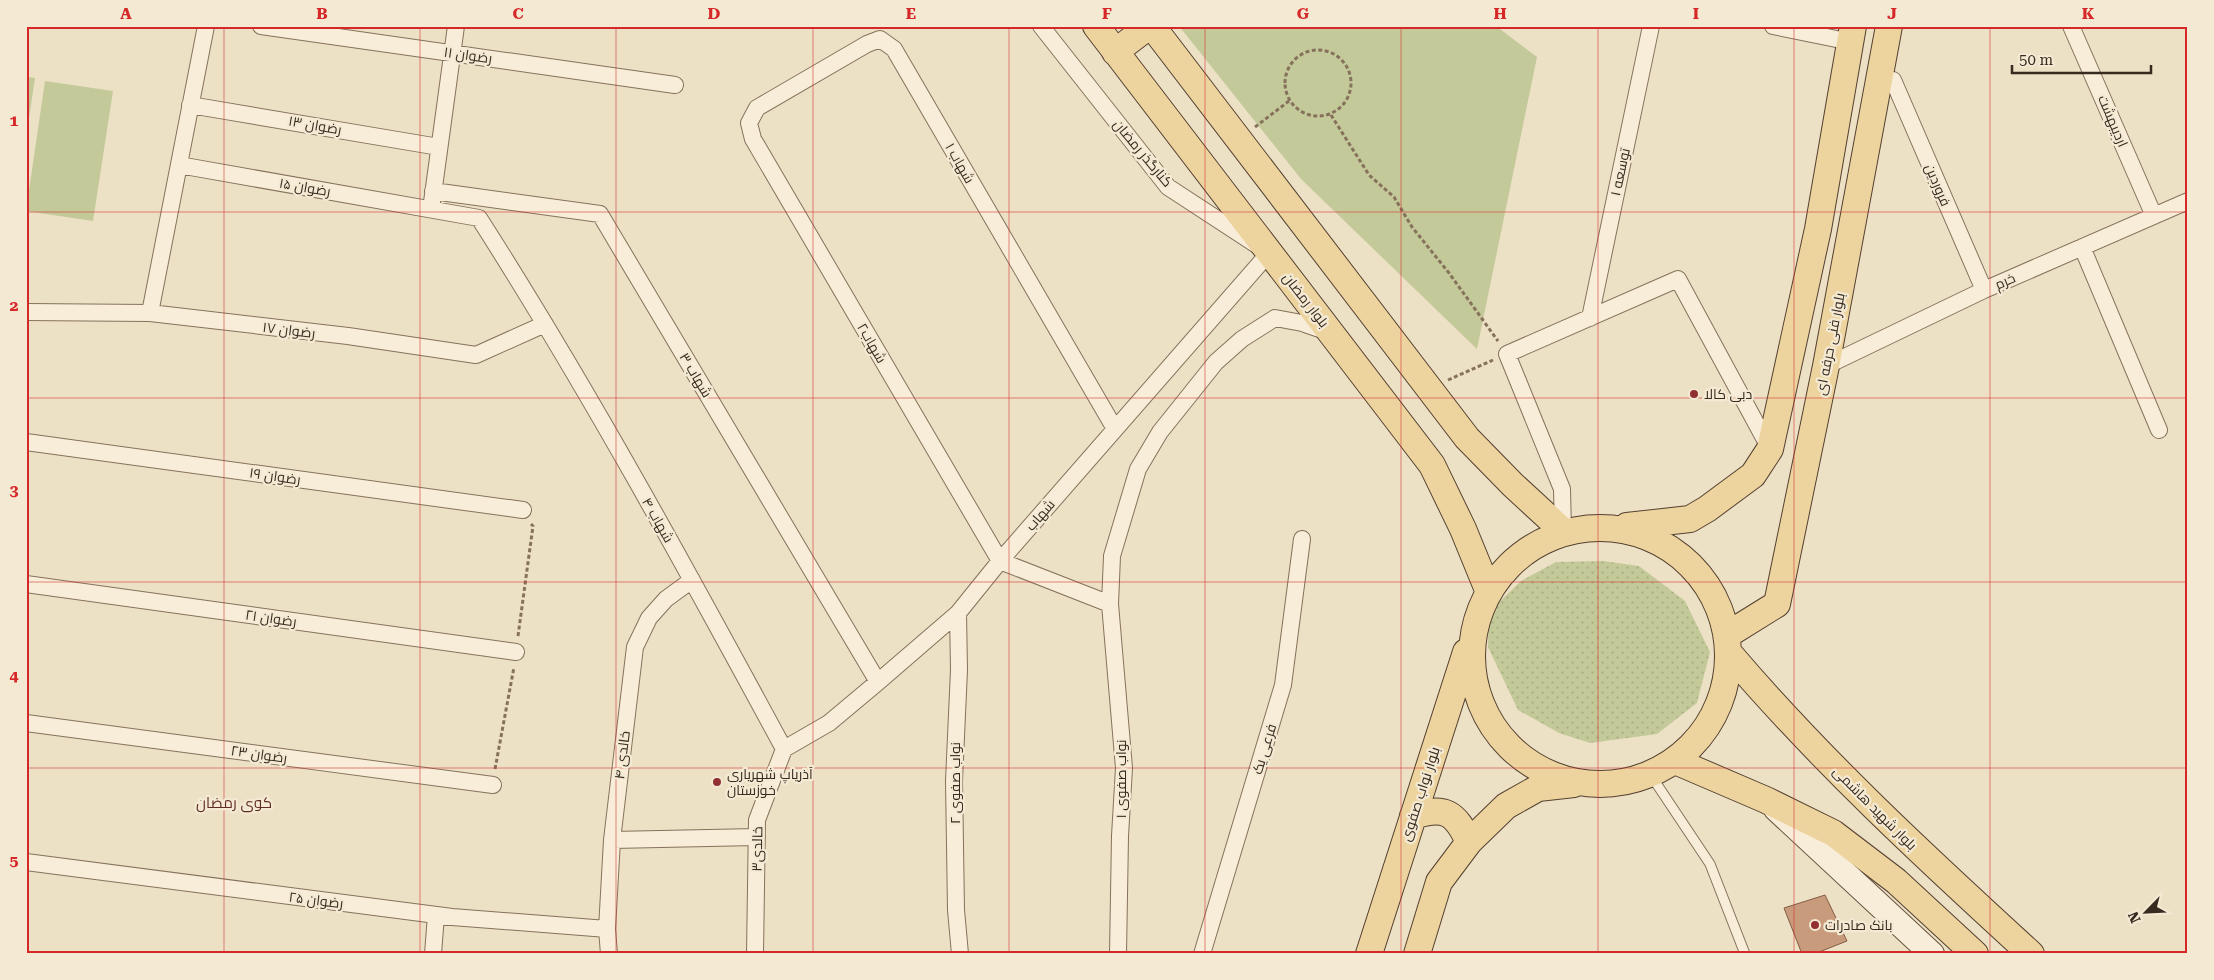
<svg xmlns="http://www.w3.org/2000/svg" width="2214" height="980" font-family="'Roboto Serif',Cairo,serif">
<defs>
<pattern id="grass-dots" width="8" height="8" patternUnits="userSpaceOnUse" patternTransform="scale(1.25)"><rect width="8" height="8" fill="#c4c999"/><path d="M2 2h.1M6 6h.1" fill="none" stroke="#a9ad83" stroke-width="1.8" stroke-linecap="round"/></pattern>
</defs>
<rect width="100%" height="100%" fill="#ece0c5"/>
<path fill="url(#grass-dots)" d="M 1603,561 L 1639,566 L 1685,601 L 1710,652 L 1697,703 L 1657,734 L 1590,743 L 1559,733 L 1518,710 L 1488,647 L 1489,612 L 1521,581 L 1556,562 Z"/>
<path fill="#c4c999" d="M 1179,26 L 1496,26 L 1537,57 L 1477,349 L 1301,179 Z
M 26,77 L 35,78 L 26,138 Z
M 45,81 L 113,91 L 93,221 L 26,211 Z"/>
<path fill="#c89b7d" stroke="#835c43" d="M 1825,895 L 1847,941 L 1814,954 L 1802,954 L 1784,908 Z"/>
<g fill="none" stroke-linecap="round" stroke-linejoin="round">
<defs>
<path id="lane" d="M 1650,774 L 1710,864 L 1745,954"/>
<path id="street" d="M 261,26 L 675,85
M 1773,26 L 1851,42
M 2071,26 L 2154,216
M 1893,80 L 1984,290
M 190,105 L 439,147
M 179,165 L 479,218 C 589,390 687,570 784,749
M 433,191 L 600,214 L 878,682
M 432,202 L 456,26
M 2082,247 L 2159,430
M 26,312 L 150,313 L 348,336 L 476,355 L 545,324
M 150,313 L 206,26
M 1590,318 L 1651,26
M 1826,366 L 1984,290 L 2188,201
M 26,442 L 523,510
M 1563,531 L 1562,489 L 1507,354 L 1678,279 L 1770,449
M 26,584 L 516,652
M 1110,604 L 1000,561 L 753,139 L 749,123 L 757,108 L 867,44 L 880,39 L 894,49 L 1115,429
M 958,613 L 959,670 L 954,781 L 956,910 L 960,954
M 26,723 L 493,785
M 784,749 L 829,723 L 878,682 L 958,613 L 1000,561 L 1269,253 L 1168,187 L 1041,26
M 612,840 L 757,837
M 26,862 L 452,917 L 607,929
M 433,954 L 436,915
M 609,954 L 607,929 L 612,840 L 635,647 L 649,618 L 666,599 L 692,580
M 755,954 L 757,820 L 784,749
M 1118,954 L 1120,836 L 1124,768 L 1110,604 L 1112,556 L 1138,469 L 1160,432 L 1216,362 L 1242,339 L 1275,318 L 1302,323 L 1328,332
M 1202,954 L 1283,685 L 1302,539"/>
<path id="secondary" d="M 1776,809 L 1932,954"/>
<path id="primary" d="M 1096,26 L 1432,465 L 1463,529 L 1488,590
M 1152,26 L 1467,438 L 1513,485 L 1563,531
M 1115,52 L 1149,26
M 1627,526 L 1690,519 L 1707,509 L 1753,475 L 1770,449 L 1818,229 L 1853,26
M1472 656a128 128 0 1 1 256 0a128 128 0 1 1-256 0Z
M 1727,635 L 1777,604 L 1826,366 L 1889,26
M 1729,653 C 1821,761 1926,858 2031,954
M 1675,761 L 1766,800 L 1833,833 L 1896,881 L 1975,954
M 1413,816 C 1445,806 1455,812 1469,842
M 1369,954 L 1466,652
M 1417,954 L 1439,882 L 1469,842 L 1506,806 L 1538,788 L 1574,784"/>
</defs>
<use href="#lane" stroke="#86725c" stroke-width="11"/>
<use href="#street" stroke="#86725c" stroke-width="18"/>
<use href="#secondary" stroke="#67533f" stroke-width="26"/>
<use href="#primary" stroke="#544030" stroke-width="28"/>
<path stroke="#86725c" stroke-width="3" stroke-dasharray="4 2.5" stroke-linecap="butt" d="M1285 83a33 33 0 1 1 66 0a33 33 0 1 1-66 0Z
M 1331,115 L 1369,175 L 1394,197 L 1412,227 L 1449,273 L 1498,341
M 1255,127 L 1289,101
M 1448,380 L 1493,360
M 518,636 L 533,526 L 531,524
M 495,769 L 514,667"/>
<use href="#lane" stroke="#f7edd8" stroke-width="9"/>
<use href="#street" stroke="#f7edd8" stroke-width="16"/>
<use href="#secondary" stroke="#f7edd8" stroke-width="24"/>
<use href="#primary" stroke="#edd49f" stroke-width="26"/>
</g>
<path fill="none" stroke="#d62828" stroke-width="1" stroke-opacity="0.55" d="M 224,26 L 224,954M 420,26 L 420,954M 616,26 L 616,954M 813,26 L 813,954M 1009,26 L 1009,954M 1205,26 L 1205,954M 1401,26 L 1401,954M 1598,26 L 1598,954M 1794,26 L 1794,954M 1990,26 L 1990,954M 26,212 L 2188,212M 26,398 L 2188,398M 26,582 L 2188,582M 26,768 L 2188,768"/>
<g fill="#912f31" stroke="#f4ead4" stroke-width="2">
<circle cx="1694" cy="394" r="5"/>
<circle cx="717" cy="782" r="5"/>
<circle cx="1815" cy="925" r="5"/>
</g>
<g text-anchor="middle" stroke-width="4.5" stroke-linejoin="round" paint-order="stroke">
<g font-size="14" fill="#372a1f" stroke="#f4ead4">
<text transform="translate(468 55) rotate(8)" y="5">رضوان ۱۱</text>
<text transform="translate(2113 121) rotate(67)" y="5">اردیبهشت</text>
<text transform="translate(315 125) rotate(10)" y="5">رضوان ۱۳</text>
<text transform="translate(1143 153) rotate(50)" y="5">کنارگذر رمضان</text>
<text transform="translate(960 163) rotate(60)" y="5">شهاب ۱</text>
<text transform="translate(1620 172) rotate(-78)" y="5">توسعه ۱</text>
<text transform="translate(1938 185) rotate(67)" y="5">فروردین</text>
<text transform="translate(305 187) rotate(10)" y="5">رضوان ۱۵</text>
<text transform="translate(2005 281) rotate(-23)" y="5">خرم</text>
<text transform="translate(1306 300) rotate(52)" y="5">بلوار رمضان</text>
<text transform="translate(289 330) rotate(7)" y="5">رضوان ۱۷</text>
<text transform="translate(872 343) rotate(60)" y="5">شهاب۲</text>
<text transform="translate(1830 344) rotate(-79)" y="5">بلوار فنی حرفه ای</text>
<text transform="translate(696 375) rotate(59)" y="5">شهاب ۳</text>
<text transform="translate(275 476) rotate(8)" y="5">رضوان ۱۹</text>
<text transform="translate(1040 515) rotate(-49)" y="5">شهاب</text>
<text transform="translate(658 520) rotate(60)" y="5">شهاب ۴</text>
<text transform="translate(271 618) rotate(8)" y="5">رضوان ۲۱</text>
<text transform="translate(1264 749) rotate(-73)" y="5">فرعی یک</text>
<text transform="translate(259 754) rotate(8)" y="5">رضوان ۲۳</text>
<text transform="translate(622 755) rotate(-83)" y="5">خالدی ۴</text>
<text transform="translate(1121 779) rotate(-90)" y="5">نواب صفوی ۱</text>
<text transform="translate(955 783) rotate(-90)" y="5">نواب صفوی ۲</text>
<text transform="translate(1420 794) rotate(-72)" y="5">بلوار نواب صفوی</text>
<text transform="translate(1875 808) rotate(45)" y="5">بلوار شهید هاشمی</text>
<text transform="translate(757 849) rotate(-89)" y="5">خالدی۳</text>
<text transform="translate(316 900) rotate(7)" y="5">رضوان ۲۵</text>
</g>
<g font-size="14" fill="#372a1f" stroke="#f4ead4" text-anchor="start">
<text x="1704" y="399">دبی کالا</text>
<text x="727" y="779">آذریاپ شهریاری<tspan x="727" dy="16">خوزستان</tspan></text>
<text x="1825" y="930">بانک صادرات</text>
</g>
<g font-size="15" fill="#612d21" stroke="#f4ead4">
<text x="234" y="808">کوی رمضان</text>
</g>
</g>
<rect width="2214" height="980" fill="none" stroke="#f4ead4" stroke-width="55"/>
<g transform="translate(2146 912) rotate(246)" stroke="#f4ead4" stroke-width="4" paint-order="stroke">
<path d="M0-4L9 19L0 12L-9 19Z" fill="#372a1f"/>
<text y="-8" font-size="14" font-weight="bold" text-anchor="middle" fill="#372a1f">N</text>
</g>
<path d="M2012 65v8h139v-8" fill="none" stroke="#372a1f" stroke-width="2.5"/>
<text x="2019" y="65" font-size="15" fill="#372a1f" stroke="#f4ead4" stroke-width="4" paint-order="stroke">50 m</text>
<rect x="28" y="28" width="2158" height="924" fill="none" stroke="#d62828" stroke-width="2"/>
<g font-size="16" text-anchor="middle" font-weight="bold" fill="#d62828">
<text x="126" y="19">A</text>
<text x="322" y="19">B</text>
<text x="518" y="19">C</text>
<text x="714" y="19">D</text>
<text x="911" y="19">E</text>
<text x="1107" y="19">F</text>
<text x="1303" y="19">G</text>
<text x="1500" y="19">H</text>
<text x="1696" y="19">I</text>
<text x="1892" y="19">J</text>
<text x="2088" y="19">K</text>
<text x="14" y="126">1</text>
<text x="14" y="311">2</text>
<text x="14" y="496">3</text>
<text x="14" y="681">4</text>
<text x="14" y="866">5</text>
</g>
</svg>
